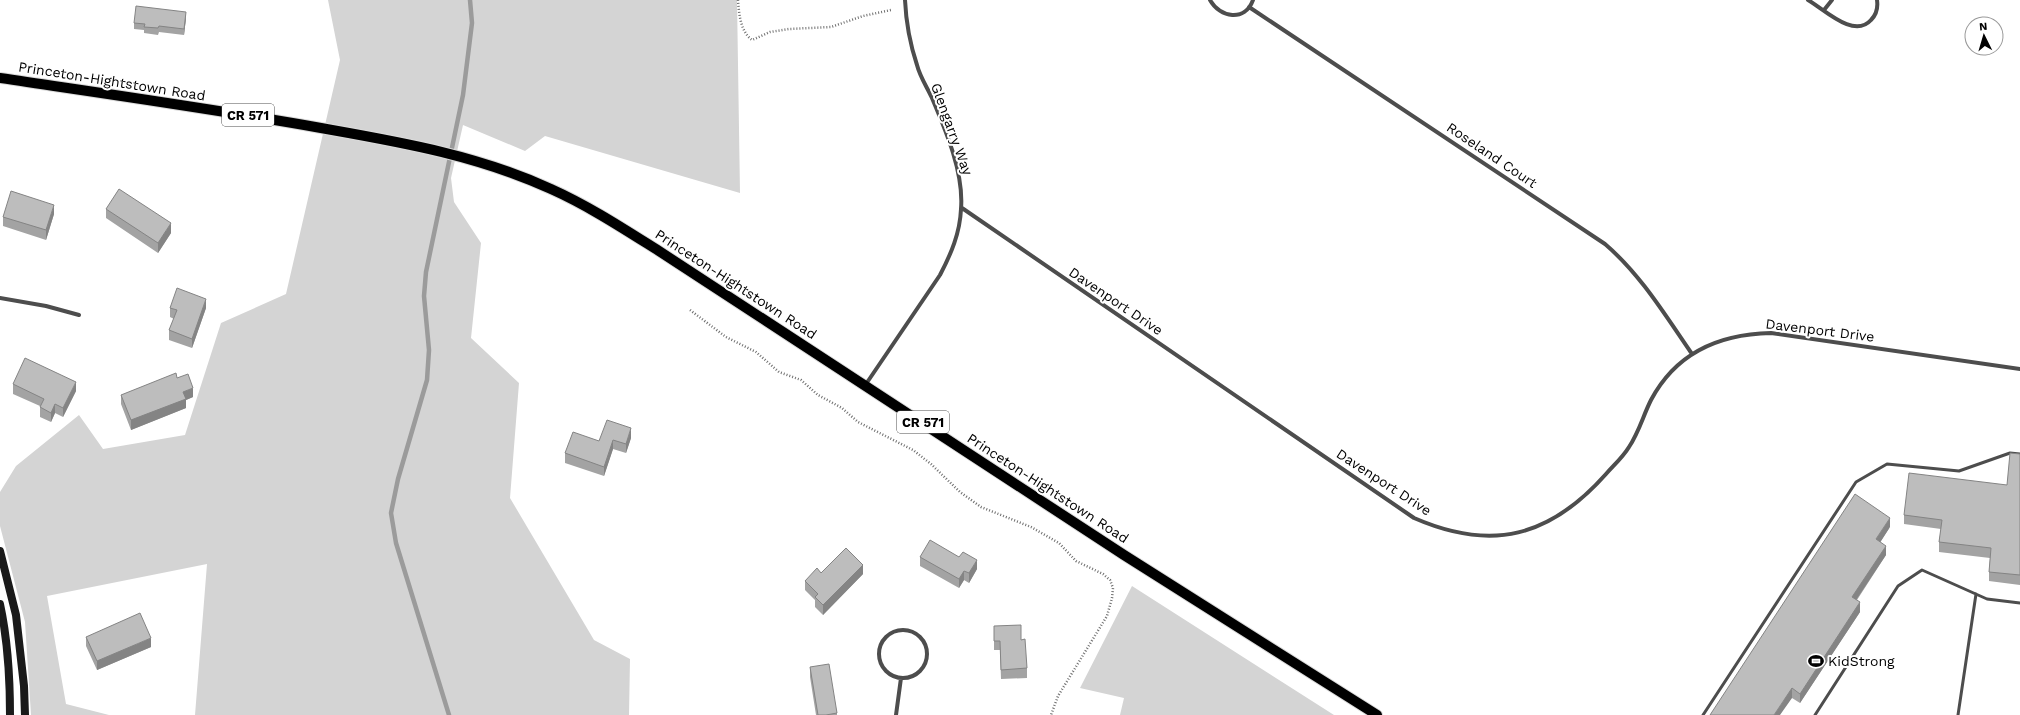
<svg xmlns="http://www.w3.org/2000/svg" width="2020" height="715" font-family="'Work Sans',sans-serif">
<rect width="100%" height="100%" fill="#fff"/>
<path fill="#d4d4d4" d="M 328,0 L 737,0 L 740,193 L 545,136 L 525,151 L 463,125 L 451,178 L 454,202 L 481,243 L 471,338 L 519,383 L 510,498 L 594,640 L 630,659 L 629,715 L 195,715 L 207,564 L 47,596 L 66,704 L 109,715 L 31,715 L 25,622 L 0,526 L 0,492 L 16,466 L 79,415 L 103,449 L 185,435 L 221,323 L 286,294 L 340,60 Z
M 1132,586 L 1334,715 L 1120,715 L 1124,698 L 1080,688 Z"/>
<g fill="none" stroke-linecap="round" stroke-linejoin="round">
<path stroke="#9b9b9b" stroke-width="4.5" d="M 449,715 L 396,543 L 391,513 L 398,479 L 427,380 L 429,350 L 424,296 L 426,272 L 463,95 L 472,23 L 470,0"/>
<defs>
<path id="primary" d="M 0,78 C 107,94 214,109 321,128 C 400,142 477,155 551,189 C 589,206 624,229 659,251 L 1124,555 L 1377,715"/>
</defs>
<use href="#primary" stroke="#dbdbdb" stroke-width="12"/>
<path stroke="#6f6f6f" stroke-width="2.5" stroke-dasharray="1 2" stroke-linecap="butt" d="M 738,0 C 739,13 740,31 752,40 L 770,32 L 789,29 L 831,27 L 863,16 L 891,10
M 690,310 L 726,337 L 756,352 L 779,372 L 801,380 L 818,395 L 842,408 L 858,422 L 913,450 L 931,464 L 960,492 L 981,507 L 1031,527 L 1059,543 L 1076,561 L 1103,574 L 1110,580 L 1113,588 L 1112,598 L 1107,616 L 1058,696 L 1051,715"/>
<path stroke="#4d4d4d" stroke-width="3" d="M 1703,715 L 1856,482 L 1887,464 L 1959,471 L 2010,453 L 2020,454
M 1815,715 L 1898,586 L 1922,570 L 1987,599 L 2020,603
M 1958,715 L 1976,594"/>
<path stroke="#4d4d4d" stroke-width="4" d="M 1210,0 C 1220,18 1245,22 1253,0
M 1808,0 C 1825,10 1854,39 1871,20 C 1876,15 1878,7 1877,0
M 1249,7 L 1605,244 C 1641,275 1665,315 1692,354
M 1824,10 L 1832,0
M 962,208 L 1414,518 C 1492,552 1550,537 1606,474 C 1614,465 1623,457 1629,447 C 1639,432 1643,416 1651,400 C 1676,353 1720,334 1771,333 L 2020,369
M 0,298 L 46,306 L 79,315
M 866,384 L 940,275 C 951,254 960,233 961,209 C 964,173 946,131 932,98 C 927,87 920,77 917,65 C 910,44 906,22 905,0
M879 654a24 24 0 1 1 48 0a24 24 0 1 1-48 0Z
M 896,715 L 901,678"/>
<path stroke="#1a1a1a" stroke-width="8" d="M 0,551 L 16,615 L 24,686 L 25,715
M 0,604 C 8,641 10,678 10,715"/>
<use href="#primary" stroke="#000" stroke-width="10"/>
</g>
<path fill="#a3a3a3" d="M 186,18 L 184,35 L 159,32 L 158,35 L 144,33 L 144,30 L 134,29 L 134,23 Z
M 106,209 L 171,233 L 158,253 L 106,218 Z
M 54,214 L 46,240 L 3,226 L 3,217 Z
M 170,308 L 206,308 L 192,348 L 169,340 L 169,330 L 174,319 L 170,317 Z
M 177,378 L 193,397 L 186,400 L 186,408 L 131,430 L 121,404 L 121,395 Z
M 13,384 L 76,391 L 63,417 L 55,413 L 51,422 L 40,417 L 40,406 L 13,394 Z
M 631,438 L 626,453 L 613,449 L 604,476 L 565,463 L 565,453 L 599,441 Z
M 2020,454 L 2020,585 L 1989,581 L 1989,572 L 1990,558 L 1939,552 L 1939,542 L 1941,529 L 1904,524 L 1904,515 L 2007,485 Z
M 1890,527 L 1880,542 L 1886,555 L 1857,600 L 1860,612 L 1800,703 L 1792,698 L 1710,715 Z
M 920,557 L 977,569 L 969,583 L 964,580 L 959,588 L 920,566 Z
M 821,573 L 863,574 L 823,615 L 815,607 L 815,600 L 805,590 L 805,581 Z
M 994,626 L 1021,640 L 1027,668 L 1027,678 L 1001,679 L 1000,650 L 994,650 Z
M 86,637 L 151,647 L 97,670 L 86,646 Z
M 810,667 L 837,713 L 837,715 L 816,715 L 810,677 Z"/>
<path fill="#848484" d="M 186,12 L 186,18 L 184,35 L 184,29 Z
M 54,205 L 54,214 L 46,240 L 46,230 Z
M 171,223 L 171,233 L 158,253 L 158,243 Z
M 206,299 L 206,308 L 192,348 L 192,339 Z
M 76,382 L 76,391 L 63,417 L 63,408 Z
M 193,388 L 193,397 L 186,400 L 186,408 L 131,430 L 131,420 L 183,392 Z
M 55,404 L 55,413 L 51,422 L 51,413 Z
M 631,428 L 631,438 L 626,453 L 626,444 Z
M 613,440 L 613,449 L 604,476 L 604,467 Z
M 1890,518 L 1890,527 L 1876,549 L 1876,539 Z
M 1886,546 L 1886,555 L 1852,606 L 1852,597 Z
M 977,560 L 977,569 L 969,583 L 969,573 Z
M 863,565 L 863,574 L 823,615 L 823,605 Z
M 964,571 L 964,580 L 959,588 L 959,579 Z
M 1860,602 L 1860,612 L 1800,703 L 1800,694 Z
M 151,638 L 151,647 L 97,670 L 97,661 Z
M 1792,688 L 1792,698 L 1780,715 L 1774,715 Z"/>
<path fill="#bdbdbd" stroke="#848484" d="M 136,6 L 186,12 L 184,29 L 159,26 L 158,28 L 144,27 L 145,24 L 134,23 Z
M 119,189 L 171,223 L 158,243 L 106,209 Z
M 11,191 L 54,205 L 46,230 L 3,217 Z
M 177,288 L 206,299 L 192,339 L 169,330 L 177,310 L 170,308 Z
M 25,358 L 76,382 L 63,408 L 55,404 L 51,413 L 40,407 L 44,399 L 13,384 Z
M 176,373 L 177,378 L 188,374 L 193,388 L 183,392 L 186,399 L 131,420 L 121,395 Z
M 607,420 L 631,428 L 626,444 L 613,440 L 604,467 L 565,453 L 573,432 L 599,441 Z
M 2010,453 L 2020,454 L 2020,575 L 1989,572 L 1991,548 L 1939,542 L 1942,520 L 1904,515 L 1909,473 L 2007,485 Z
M 1855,494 L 1890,518 L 1876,539 L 1886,546 L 1852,597 L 1860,602 L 1800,694 L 1792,688 L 1774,715 L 1710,715 Z
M 930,540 L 959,557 L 963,552 L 977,560 L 969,573 L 964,571 L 959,579 L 920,557 Z
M 846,548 L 863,565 L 823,605 L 815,597 L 818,594 L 805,581 L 817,568 L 821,573 Z
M 140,613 L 151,638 L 97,661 L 86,637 Z
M 1021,625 L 1021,640 L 1025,639 L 1027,668 L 1001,670 L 1000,641 L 994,641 L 994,626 Z
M 829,664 L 837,713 L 826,715 L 818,715 L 810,667 Z"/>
<defs>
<symbol id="stadium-bare" viewBox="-9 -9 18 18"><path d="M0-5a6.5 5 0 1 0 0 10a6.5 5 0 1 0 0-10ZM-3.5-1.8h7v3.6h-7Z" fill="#000" stroke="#fff" stroke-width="2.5" paint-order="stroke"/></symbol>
</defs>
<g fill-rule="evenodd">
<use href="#stadium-bare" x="1805" y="650" width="22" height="22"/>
</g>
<g text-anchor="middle" stroke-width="4" stroke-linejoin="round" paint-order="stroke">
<g fill="#fff" stroke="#4c4c4c" stroke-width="1">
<rect x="222" y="104" width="52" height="22" rx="3"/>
<rect x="897" y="411" width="52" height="22" rx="3"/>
</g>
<g font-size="13" font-weight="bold" fill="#000">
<text x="248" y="120">CR 571</text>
<text x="923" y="427">CR 571</text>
</g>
<g font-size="14" fill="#000" stroke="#fff">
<text transform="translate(112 81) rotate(9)" y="5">Princeton-Hightstown Road</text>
<text transform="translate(952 129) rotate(70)" y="5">Glengarry Way</text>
<text transform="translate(1492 155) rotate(34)" y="5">Roseland Court</text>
<text transform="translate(736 284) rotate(33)" y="5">Princeton-Hightstown Road</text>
<text transform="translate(1116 301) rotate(34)" y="5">Davenport Drive</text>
<text transform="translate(1820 330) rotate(7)" y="5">Davenport Drive</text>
<text transform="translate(1384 482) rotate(33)" y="5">Davenport Drive</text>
<text transform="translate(1048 488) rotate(33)" y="5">Princeton-Hightstown Road</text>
</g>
<g font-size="14" fill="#000" stroke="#fff" text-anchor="start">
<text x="1828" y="666">KidStrong</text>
</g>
</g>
<g transform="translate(1984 36) rotate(355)"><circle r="19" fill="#ffffff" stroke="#999999"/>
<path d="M0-3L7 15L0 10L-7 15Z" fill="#000000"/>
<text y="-6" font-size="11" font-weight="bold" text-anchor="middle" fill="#000000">N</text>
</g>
</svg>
